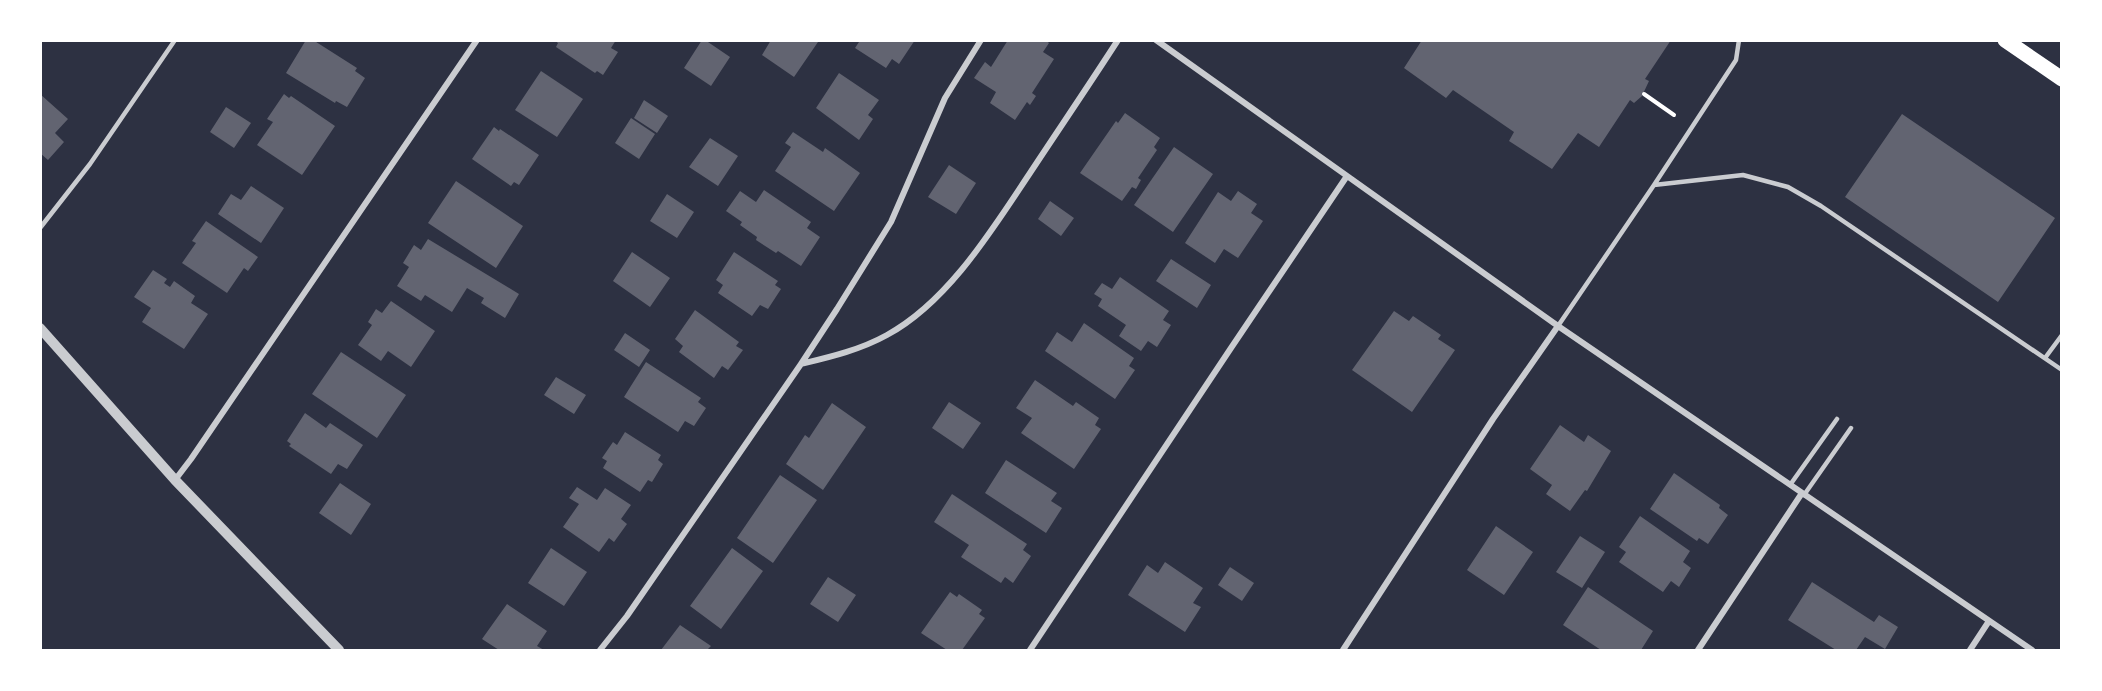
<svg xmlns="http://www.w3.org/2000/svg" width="2102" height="691" font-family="'Public Sans',sans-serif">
<rect width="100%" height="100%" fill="#2d3142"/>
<path fill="#626471" d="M 306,40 L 313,40 L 357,68 L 355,71 L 365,78 L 347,107 L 336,101 L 335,103 L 286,73 Z
M 554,40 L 616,40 L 611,48 L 618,52 L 603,75 L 597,71 L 595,73 L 556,47 L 558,43 Z
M 702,40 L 705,40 L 730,57 L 711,86 L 684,68 Z
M 771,40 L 816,40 L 818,42 L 794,77 L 762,55 Z
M 857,40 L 915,40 L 899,64 L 892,59 L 886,68 L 855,48 L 859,42 Z
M 1008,40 L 1046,40 L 1049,43 L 1043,52 L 1054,59 L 1032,93 L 1036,96 L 1030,105 L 1027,102 L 1015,120 L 990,103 L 996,92 L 974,78 L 985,62 L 991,67 Z
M 1422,40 L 1671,40 L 1645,79 L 1649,81 L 1642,96 L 1634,103 L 1630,100 L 1599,147 L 1578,133 L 1552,169 L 1509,141 L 1514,132 L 1453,90 L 1446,98 L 1404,68 Z
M 541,71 L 583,99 L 557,137 L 515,110 Z
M 839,73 L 879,100 L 868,115 L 873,119 L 859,140 L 816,108 Z
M 40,94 L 68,119 L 55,133 L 64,142 L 48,160 L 40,153 Z
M 284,94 L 289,98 L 291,96 L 335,126 L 302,175 L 257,145 L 273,122 L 267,119 Z
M 644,100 L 668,116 L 657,133 L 634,118 Z
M 226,107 L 251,123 L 234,148 L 210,132 Z
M 1125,113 L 1160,138 L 1154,147 L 1157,150 L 1138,178 L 1141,180 L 1136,189 L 1132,187 L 1122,201 L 1080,173 L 1116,121 L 1118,123 Z
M 1902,114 L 2055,218 L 1998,302 L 1845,197 Z
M 631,118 L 655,134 L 639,159 L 615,143 Z
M 494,127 L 499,131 L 500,129 L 539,155 L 519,185 L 514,182 L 511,186 L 472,159 Z
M 793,132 L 823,152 L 825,148 L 860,173 L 834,211 L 775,171 L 791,147 L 785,143 Z
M 710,138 L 738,156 L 718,186 L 689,167 Z
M 1174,147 L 1213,174 L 1173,232 L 1134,205 Z
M 949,165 L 976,183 L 956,214 L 928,197 Z
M 456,181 L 523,226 L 496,268 L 428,223 Z
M 251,186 L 284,208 L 261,243 L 218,214 L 231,194 L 241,200 Z
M 764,190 L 811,222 L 807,228 L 820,237 L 801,266 L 778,251 L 776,253 L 756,240 L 757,237 L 740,225 L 742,222 L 726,211 L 740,191 L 756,202 Z
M 1238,191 L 1257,204 L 1251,213 L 1263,221 L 1238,258 L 1224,249 L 1215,263 L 1185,243 L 1218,192 L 1231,201 Z
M 667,194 L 694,212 L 677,238 L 650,221 Z
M 1050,201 L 1074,218 L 1061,236 L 1038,219 Z
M 206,221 L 258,257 L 248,271 L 244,268 L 227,293 L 182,263 L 196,243 L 192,241 Z
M 428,239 L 519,294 L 505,318 L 481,303 L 484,298 L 467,288 L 452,312 L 425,295 L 421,301 L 397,286 L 409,267 L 403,263 L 414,245 L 421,250 Z
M 632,252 L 670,278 L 650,307 L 613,281 Z
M 734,252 L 778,281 L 775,285 L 781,289 L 768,309 L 760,305 L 752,316 L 718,293 L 723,285 L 716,280 Z
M 1171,259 L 1211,285 L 1197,308 L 1156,281 Z
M 153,270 L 167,279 L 164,283 L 170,287 L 174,281 L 195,296 L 191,303 L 208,314 L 184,349 L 142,322 L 151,308 L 134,297 Z
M 1120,277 L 1169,311 L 1163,320 L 1171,325 L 1157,347 L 1148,341 L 1141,351 L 1119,336 L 1126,325 L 1098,306 L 1102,299 L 1094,294 L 1102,283 L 1112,289 Z
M 391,301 L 435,331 L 411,367 L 388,351 L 381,361 L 358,345 L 372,325 L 368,322 L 376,309 L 382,313 Z
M 695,310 L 739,342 L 736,346 L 743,350 L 728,370 L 722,366 L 714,378 L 679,352 L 683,346 L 675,339 Z
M 1394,311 L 1409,321 L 1413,316 L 1441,335 L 1438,339 L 1455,350 L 1412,412 L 1352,370 Z
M 1084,323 L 1134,358 L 1129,366 L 1135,370 L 1115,399 L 1045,351 L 1057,332 L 1072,342 Z
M 625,333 L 650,350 L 639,367 L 614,350 Z
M 341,352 L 406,395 L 377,438 L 312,394 Z
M 646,362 L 701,398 L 698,402 L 706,408 L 694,426 L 685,421 L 678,432 L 624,397 Z
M 556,377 L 586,395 L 574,414 L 544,395 Z
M 1035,380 L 1073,406 L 1076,402 L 1099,418 L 1095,425 L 1101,429 L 1074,469 L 1021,433 L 1032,418 L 1016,408 Z
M 949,402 L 981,423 L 963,449 L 932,428 Z
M 832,403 L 866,427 L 823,490 L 786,464 L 805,435 L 809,438 Z
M 305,413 L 326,428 L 330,423 L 363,445 L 347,469 L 338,464 L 331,474 L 289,446 L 291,444 L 287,441 Z
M 1560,425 L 1584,442 L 1588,435 L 1611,451 L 1587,491 L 1585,490 L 1570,511 L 1546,494 L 1552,485 L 1530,469 Z
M 625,432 L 661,455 L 658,460 L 663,464 L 652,482 L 648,480 L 640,492 L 603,468 L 607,461 L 602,458 L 613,442 L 617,445 Z
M 1006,460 L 1057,493 L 1051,501 L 1062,508 L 1046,533 L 985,493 Z
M 1674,473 L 1720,505 L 1719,508 L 1728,515 L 1708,544 L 1699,538 L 1697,541 L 1650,509 Z
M 780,475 L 817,500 L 773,563 L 737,538 Z
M 340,483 L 371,504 L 351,535 L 319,513 Z
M 577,487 L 597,500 L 605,488 L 631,505 L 621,519 L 627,524 L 614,542 L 609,538 L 599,552 L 563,527 L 579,504 L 569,498 Z
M 952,494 L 1027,544 L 1023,550 L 1031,556 L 1013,583 L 1005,577 L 1001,583 L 961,557 L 969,545 L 934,522 Z
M 1640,516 L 1690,551 L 1683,562 L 1691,568 L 1679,587 L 1671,581 L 1663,592 L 1619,562 L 1626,552 L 1619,547 Z
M 1496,526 L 1533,552 L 1504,595 L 1467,570 Z
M 1580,536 L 1605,552 L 1582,588 L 1556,572 Z
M 551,548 L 587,572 L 564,606 L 528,583 Z
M 732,548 L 763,571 L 721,629 L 690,606 Z
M 1165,562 L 1203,588 L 1193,603 L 1201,607 L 1185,632 L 1128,595 L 1147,565 L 1158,573 Z
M 1230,567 L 1254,583 L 1242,601 L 1218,585 Z
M 828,577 L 856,595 L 838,622 L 810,604 Z
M 1812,582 L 1874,622 L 1879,615 L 1898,627 L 1885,649 L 1865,637 L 1856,650 L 1836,650 L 1788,620 Z
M 1588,587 L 1653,631 L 1641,650 L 1601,650 L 1563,625 Z
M 950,592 L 957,597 L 959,594 L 982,610 L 979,614 L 985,618 L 962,650 L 947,650 L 921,633 Z
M 507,604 L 547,631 L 537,646 L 544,650 L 499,650 L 482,639 Z
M 680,625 L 711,646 L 707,650 L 661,650 Z"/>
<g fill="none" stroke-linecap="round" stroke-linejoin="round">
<path stroke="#fff" stroke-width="4" d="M 1644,94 L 1674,115"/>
<path stroke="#caccd0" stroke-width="4.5" d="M 1654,185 L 1743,175 L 1788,187 L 1821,206 L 2062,370
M 40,228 L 90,164 L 175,40
M 1558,326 L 1654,185 L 1736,60 L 1739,40
M 2045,358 L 2062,335
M 1790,485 L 1837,419
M 1804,495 L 1851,428"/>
<path stroke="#caccd0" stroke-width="6" d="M 1156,40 L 1558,326 L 2032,650
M 801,364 L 837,309 L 891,222 L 945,98 L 981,40
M 175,480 L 191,459 L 477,40
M 600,650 L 627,616 L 801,364 C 830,357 860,350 887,335 C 948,302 992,230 1030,173 C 1059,129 1089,85 1118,40
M 1030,650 L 1231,348 L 1347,176
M 1343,650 L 1493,419 L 1558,326
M 1698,650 L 1802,493
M 1970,650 L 1989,621"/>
<path stroke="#caccd0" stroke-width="10" d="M 40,328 L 175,480 L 339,650"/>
<path stroke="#fff" stroke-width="15" d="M 2005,40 L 2062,79"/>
</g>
<rect width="2102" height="691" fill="none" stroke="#ffffff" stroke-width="84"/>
</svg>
